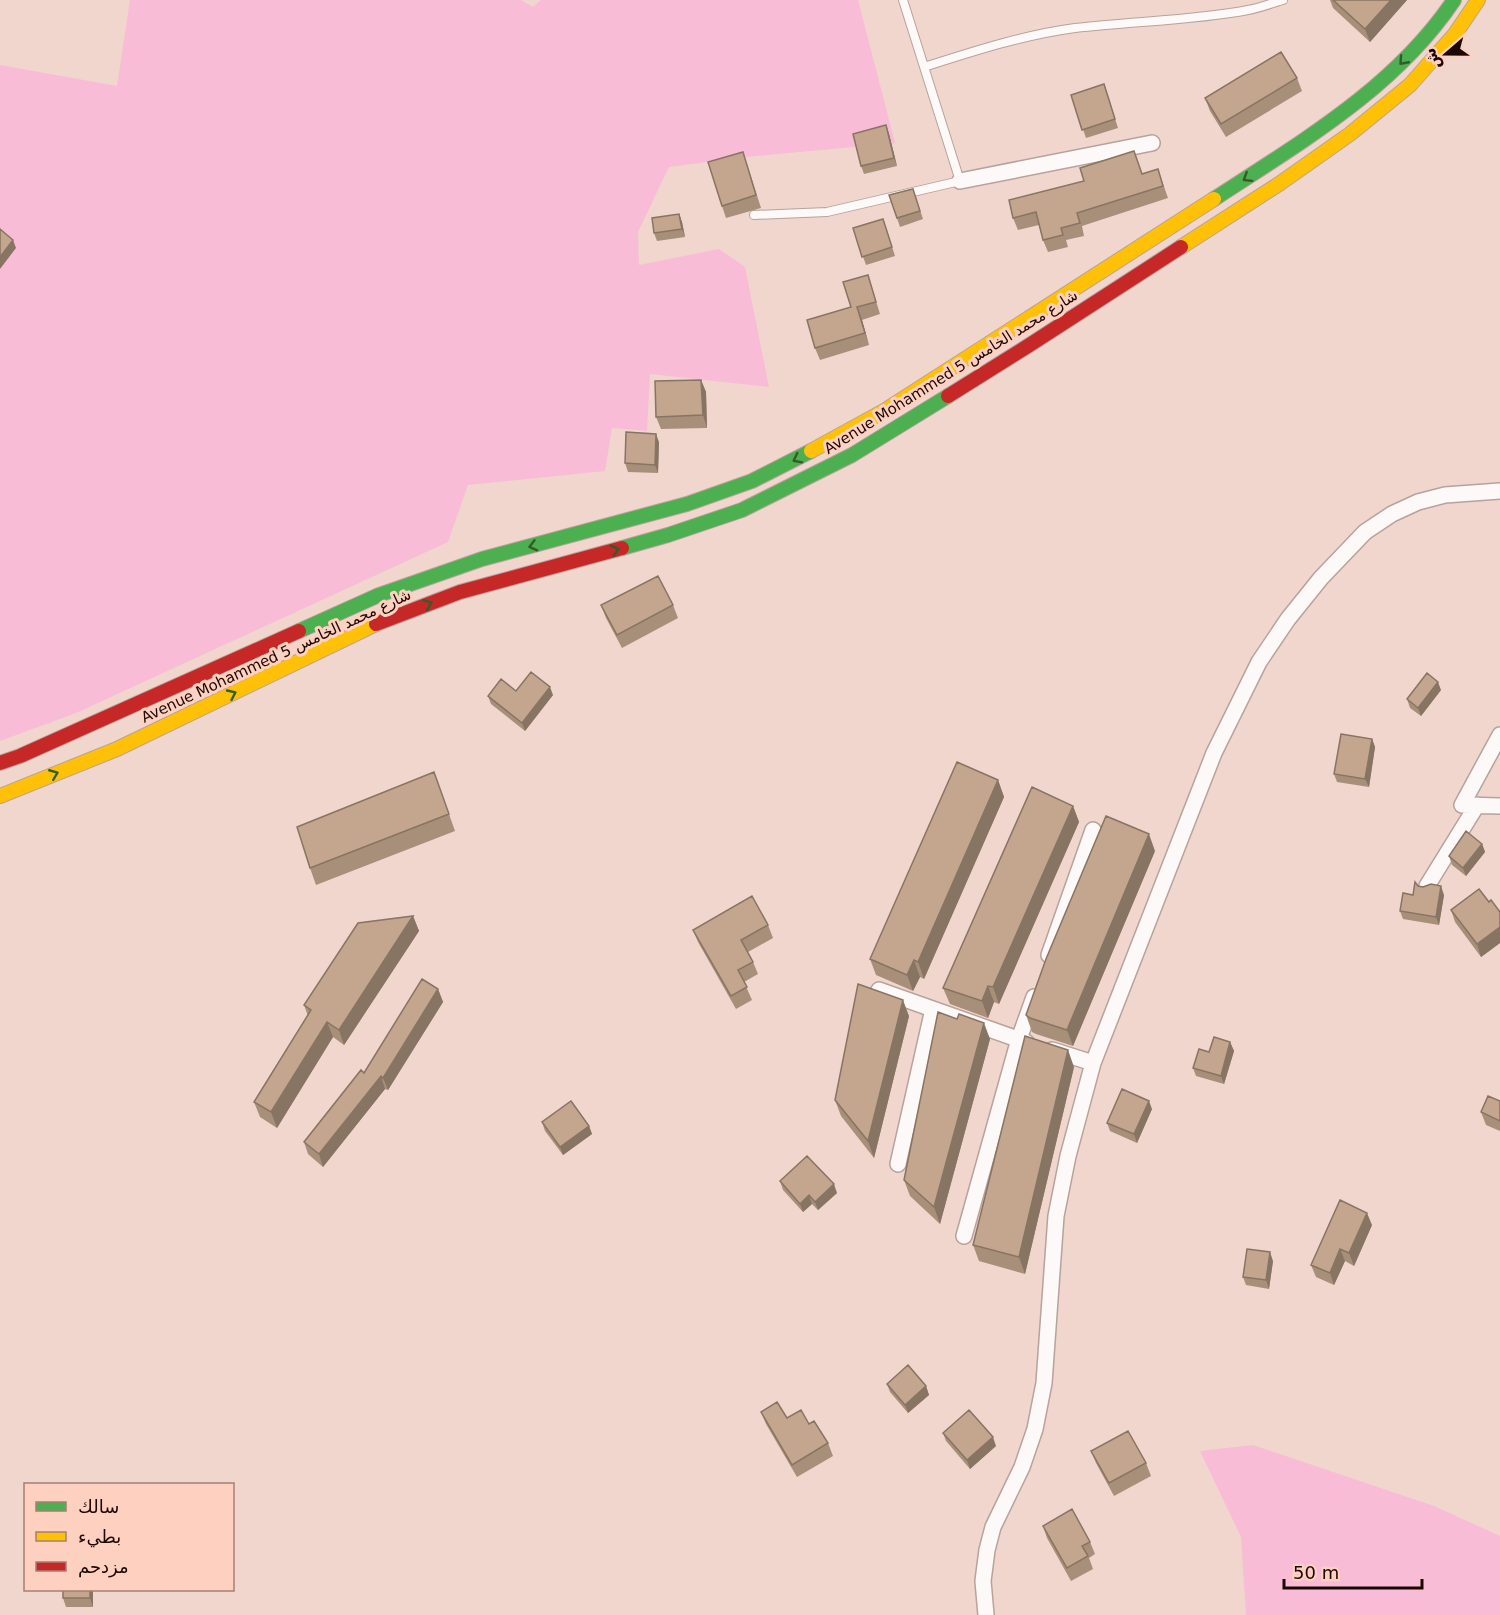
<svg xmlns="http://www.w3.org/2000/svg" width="1500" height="1615" font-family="'DejaVu Sans',Vazirmatn,sans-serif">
<rect width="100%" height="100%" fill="#f0d6cd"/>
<path fill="#f8bcd7" d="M 130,0 L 521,0 L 533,7 L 541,0 L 858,0 L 895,143 L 736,158 L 669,167 L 638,232 L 639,265 L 719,249 L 745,267 L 769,387 L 650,374 L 647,431 L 612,428 L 605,471 L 468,485 L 448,542 L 76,713 L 0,741 L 0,65 L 117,86 Z
M 1253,1445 L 1434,1506 L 1500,1536 L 1500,1615 L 1246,1615 L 1241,1537 L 1200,1451 Z"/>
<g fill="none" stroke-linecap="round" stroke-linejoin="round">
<defs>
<path id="lane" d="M 924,67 C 974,51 1023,35 1075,28 C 1132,21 1191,21 1248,10 C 1260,8 1272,3 1283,0
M 754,215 L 827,212 L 960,181 L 903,0"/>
<path id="street" d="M 960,181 L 1152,143
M 1500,735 L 1462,805 L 1500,806
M 1427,886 L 1477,805
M 1049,955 L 1093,830
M 879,990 L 1026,1042
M 1052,1050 L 1093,1063
M 898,1164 L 933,1009
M 964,1236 L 1019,1039 L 1034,997
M 986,1615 L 983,1581 L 987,1550 L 993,1527 L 1022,1467 L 1035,1429 L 1044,1383 L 1056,1216 L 1068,1156 L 1093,1063 L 1214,753 L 1259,662 L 1288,619 L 1321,578 L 1365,532 L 1392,514 L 1418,502 L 1445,495 L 1500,491"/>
<path id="fast" d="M 1214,199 C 1301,142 1395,88 1454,0
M 622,548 L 668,535 L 742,510 L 852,455 L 948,396
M 299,631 L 379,595 L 482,559 L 687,504 L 752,481 L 811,451"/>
<path id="slow" d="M 1181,247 L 1279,184 L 1350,134 L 1410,85 L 1455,34 L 1478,0
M 811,451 L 884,411 L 1214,199
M 0,796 L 117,749 L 376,624"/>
<path id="jam" d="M 948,396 L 1031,344 L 1181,247
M 376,624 L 460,592 L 622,548
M 0,763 L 20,756 L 299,631"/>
</defs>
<use href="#lane" stroke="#b8a29b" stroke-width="10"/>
<use href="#street" stroke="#b8a29b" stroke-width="18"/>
<use href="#fast" stroke="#b8a29b" stroke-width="16"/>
<use href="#slow" stroke="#b8a29b" stroke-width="16"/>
<use href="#jam" stroke="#b8a29b" stroke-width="16"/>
<use href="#lane" stroke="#fdf9f8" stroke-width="8"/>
<use href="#street" stroke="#fdf9f8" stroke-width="15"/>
<use href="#fast" stroke="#4caf50" stroke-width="14"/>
<use href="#slow" stroke="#ffc107" stroke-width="14"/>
<use href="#jam" stroke="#c62828" stroke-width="14"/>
</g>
<path fill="#a88f79" d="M 1330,0 L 1407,0 L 1370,42 L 1333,8 Z
M 1297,78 L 1302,91 L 1226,137 L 1210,111 L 1205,98 Z
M 1104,84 L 1118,128 L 1086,138 L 1071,95 Z
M 886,125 L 889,134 L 897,166 L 864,174 L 861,166 Z
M 747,164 L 761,208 L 726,218 L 722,206 Z
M 1158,169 L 1168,198 L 1082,226 L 1084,236 L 1066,240 L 1068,247 L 1048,252 L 1043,240 L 1039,225 L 1018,230 L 1013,218 Z
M 913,189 L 923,219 L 900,227 L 889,195 Z
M 679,214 L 682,222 L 685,237 L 657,241 L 654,233 Z
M 883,219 L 895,256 L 866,265 L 853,228 Z
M 868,275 L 880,314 L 862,320 L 869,345 L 820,360 L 815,348 L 851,307 Z
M 701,380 L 706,392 L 707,428 L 661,429 L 656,417 Z
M 659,442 L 658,473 L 628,472 L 625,463 Z
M 601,605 L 673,605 L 678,618 L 622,648 L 606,618 Z
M 1441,690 L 1421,716 L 1410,708 L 1407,699 Z
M 516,691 L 553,695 L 525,731 L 491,704 L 488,696 Z
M 1372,739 L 1375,747 L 1369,787 L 1337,782 L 1334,774 Z
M 434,772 L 455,831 L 316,885 L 310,868 Z
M 998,780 L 1004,797 L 924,979 L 920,977 L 913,991 L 876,975 L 870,959 Z
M 1073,806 L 1079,822 L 999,1004 L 994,1002 L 988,1018 L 950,1004 L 943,988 Z
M 1482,844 L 1485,852 L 1466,876 L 1452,865 L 1449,856 Z
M 1155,851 L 1073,1046 L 1036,1034 L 1032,1032 L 1026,1015 Z
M 1418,886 L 1444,895 L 1439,925 L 1403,919 L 1400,911 L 1413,895 Z
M 1489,902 L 1500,912 L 1500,943 L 1481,957 L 1455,922 L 1451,910 Z
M 413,916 L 419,931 L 344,1045 L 333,1037 L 277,1128 L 260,1117 L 254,1102 L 308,1016 L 304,1005 Z
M 768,925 L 773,938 L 748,952 L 753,962 L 758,974 L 744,982 L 752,1000 L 736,1009 L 698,942 L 693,930 Z
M 438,989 L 443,1002 L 388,1090 L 385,1089 L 323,1167 L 308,1154 L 304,1142 Z
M 909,1016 L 874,1158 L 841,1116 L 835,1100 Z
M 957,1019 L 990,1039 L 940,1224 L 910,1196 L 904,1180 Z
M 1230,1042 L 1234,1051 L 1224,1084 L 1196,1076 L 1193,1068 Z
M 1074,1067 L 1025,1274 L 979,1261 L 973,1245 Z
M 1500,1101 L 1500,1131 L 1486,1125 L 1481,1112 Z
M 1152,1109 L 1137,1143 L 1110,1131 L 1107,1123 Z
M 542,1122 L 589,1126 L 592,1134 L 563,1155 L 545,1131 Z
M 780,1181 L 837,1193 L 818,1210 L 812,1204 L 803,1212 L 783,1190 Z
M 1372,1225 L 1354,1266 L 1345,1261 L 1334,1285 L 1316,1277 L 1311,1265 Z
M 1273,1261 L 1269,1289 L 1246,1285 L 1243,1277 Z
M 887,1384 L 926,1386 L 929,1395 L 908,1413 L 890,1392 Z
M 761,1412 L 809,1424 L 828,1443 L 833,1456 L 797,1477 L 766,1424 Z
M 943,1433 L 996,1446 L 970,1469 L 946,1441 Z
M 1091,1451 L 1146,1463 L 1151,1476 L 1114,1496 L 1096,1463 Z
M 1043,1526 L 1090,1542 L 1095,1554 L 1089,1558 L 1093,1569 L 1071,1581 L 1047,1538 Z
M 63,1590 L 93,1590 L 93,1607 L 66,1607 L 63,1598 Z"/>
<path fill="#887463" d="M 1391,0 L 1407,0 L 1370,42 L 1365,29 Z
M 886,125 L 889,134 L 897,166 L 894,158 Z
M 679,214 L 682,222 L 685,237 L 682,229 Z
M 13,240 L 16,248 L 0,269 L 0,257 Z
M 857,307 L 862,320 L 869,345 L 865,333 Z
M 701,380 L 706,392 L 707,428 L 703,415 Z
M 656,434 L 659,442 L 658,473 L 655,465 Z
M 1438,682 L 1441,690 L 1421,716 L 1418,708 Z
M 550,687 L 553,695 L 525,731 L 522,723 Z
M 1372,739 L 1375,747 L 1369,787 L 1365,779 Z
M 998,780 L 1004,797 L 924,979 L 918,962 Z
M 1073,806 L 1079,822 L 999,1004 L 993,987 Z
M 1149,834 L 1155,851 L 1073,1046 L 1067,1030 Z
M 1482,844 L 1485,852 L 1466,876 L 1463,868 Z
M 1441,886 L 1444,895 L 1439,925 L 1436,917 Z
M 413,916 L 419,931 L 344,1045 L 339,1030 Z
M 1500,927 L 1500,943 L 1481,957 L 1477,944 Z
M 914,960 L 920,977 L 913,991 L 907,975 Z
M 988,986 L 994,1002 L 988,1018 L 982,1001 Z
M 438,989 L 443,1002 L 388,1090 L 383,1078 Z
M 903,1000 L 909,1016 L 874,1158 L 868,1141 Z
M 327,1022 L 333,1037 L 277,1128 L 271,1112 Z
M 984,1023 L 990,1039 L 940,1224 L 934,1207 Z
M 1230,1042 L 1234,1051 L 1224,1084 L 1221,1076 Z
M 1068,1050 L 1074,1067 L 1025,1274 L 1019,1257 Z
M 381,1076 L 385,1089 L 323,1167 L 319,1154 Z
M 1149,1101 L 1152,1109 L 1137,1143 L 1134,1134 Z
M 589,1126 L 592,1134 L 563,1155 L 560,1147 Z
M 834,1184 L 837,1193 L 818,1210 L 815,1202 Z
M 809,1195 L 812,1204 L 803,1212 L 800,1204 Z
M 1367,1213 L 1372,1225 L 1354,1266 L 1349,1253 Z
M 1340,1249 L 1345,1261 L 1334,1285 L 1330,1273 Z
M 1270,1252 L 1273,1261 L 1269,1289 L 1266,1280 Z
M 926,1386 L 929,1395 L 908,1413 L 905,1405 Z
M 993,1437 L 996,1446 L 970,1469 L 967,1460 Z
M 90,1590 L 93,1590 L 93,1607 L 90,1598 Z"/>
<path fill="#c3a68d" stroke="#887463" stroke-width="1.5" d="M 1333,0 L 1391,0 L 1365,29 Z
M 1281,52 L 1297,78 L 1221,124 L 1205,98 Z
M 1104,84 L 1115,119 L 1082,130 L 1071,95 Z
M 886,125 L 894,158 L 861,166 L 853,134 Z
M 1134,151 L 1142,174 L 1158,169 L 1163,186 L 1077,213 L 1080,223 L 1061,228 L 1063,235 L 1043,240 L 1036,212 L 1013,218 L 1009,200 L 1084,181 L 1080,168 Z
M 743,152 L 756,195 L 722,206 L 708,162 Z
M 913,189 L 920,211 L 897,218 L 889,195 Z
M 679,214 L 682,229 L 654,233 L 652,218 Z
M 883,219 L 892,247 L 862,257 L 853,228 Z
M 0,229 L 13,240 L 0,257 Z
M 868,275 L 876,302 L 857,307 L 865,333 L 815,348 L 807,320 L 851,307 L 843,282 Z
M 701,380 L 703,415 L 656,417 L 655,381 Z
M 626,432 L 656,434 L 655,465 L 625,463 Z
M 658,576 L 673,605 L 617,635 L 601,605 Z
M 531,672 L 550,687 L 522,723 L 488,696 L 501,679 L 516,691 Z
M 1427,673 L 1438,682 L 1418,708 L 1407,699 Z
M 1341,734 L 1372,739 L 1365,779 L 1334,774 Z
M 957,762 L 998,780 L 918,962 L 914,960 L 907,975 L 870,959 Z
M 434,772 L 449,814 L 310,868 L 297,827 Z
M 1032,787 L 1073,806 L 993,987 L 988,986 L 982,1001 L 943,988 Z
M 1106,816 L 1149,834 L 1067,1030 L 1030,1018 L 1026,1015 L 1046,959 Z
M 1466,831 L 1482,844 L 1463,868 L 1449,856 Z
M 1415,882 L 1418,886 L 1423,887 L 1431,884 L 1441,886 L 1436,917 L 1400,911 L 1403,893 L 1413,895 Z
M 1479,889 L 1489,902 L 1491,900 L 1500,912 L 1500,927 L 1477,944 L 1451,910 Z
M 752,896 L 768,925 L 741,940 L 753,962 L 738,970 L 747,987 L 731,996 L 693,930 Z
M 413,916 L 339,1030 L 327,1022 L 271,1112 L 254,1102 L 311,1010 L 304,1005 L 358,923 Z
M 422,979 L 438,989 L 383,1078 L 381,1076 L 319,1154 L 304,1142 L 361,1070 L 364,1073 Z
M 858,984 L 903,1000 L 868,1141 L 835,1100 Z
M 938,1012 L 957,1019 L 959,1014 L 984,1023 L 934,1207 L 904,1180 Z
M 1025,1036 L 1068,1050 L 1019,1257 L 973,1245 Z
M 1214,1037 L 1230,1042 L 1221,1076 L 1193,1068 L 1199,1049 L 1209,1052 Z
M 1122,1089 L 1149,1101 L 1134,1134 L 1107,1123 Z
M 1488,1096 L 1500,1101 L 1500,1121 L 1481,1112 Z
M 571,1101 L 589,1126 L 560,1147 L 542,1122 Z
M 807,1156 L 834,1184 L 815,1202 L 809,1195 L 800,1204 L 780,1181 Z
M 1340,1200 L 1367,1213 L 1349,1253 L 1340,1249 L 1330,1273 L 1311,1265 Z
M 1247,1249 L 1270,1252 L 1266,1280 L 1243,1277 Z
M 908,1365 L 926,1386 L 905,1405 L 887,1384 Z
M 777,1402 L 787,1418 L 801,1410 L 809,1424 L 814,1421 L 828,1443 L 792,1465 L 761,1412 Z
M 969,1410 L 993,1437 L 967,1460 L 943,1433 Z
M 1128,1431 L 1146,1463 L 1109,1483 L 1091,1451 Z
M 1072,1509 L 1090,1542 L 1082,1546 L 1088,1556 L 1067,1568 L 1043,1526 Z
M 63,1590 L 90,1590 L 90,1598 L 63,1598 Z"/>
<defs><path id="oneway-chevron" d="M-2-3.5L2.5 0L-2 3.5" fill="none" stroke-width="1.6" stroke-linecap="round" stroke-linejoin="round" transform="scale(1.5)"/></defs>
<g stroke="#345c2a">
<use href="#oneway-chevron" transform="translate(1403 61) rotate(132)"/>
<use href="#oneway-chevron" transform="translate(1247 178) rotate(148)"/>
<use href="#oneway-chevron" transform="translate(797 459) rotate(153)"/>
<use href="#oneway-chevron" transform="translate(533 546) rotate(165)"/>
<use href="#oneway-chevron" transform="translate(615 550) rotate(-15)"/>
<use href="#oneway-chevron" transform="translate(428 604) rotate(-21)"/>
<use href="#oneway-chevron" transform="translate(232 694) rotate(-25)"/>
<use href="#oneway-chevron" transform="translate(54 774) rotate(-22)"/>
</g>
<g text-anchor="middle" stroke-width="6" stroke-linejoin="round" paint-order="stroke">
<g font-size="15" fill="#1b0803" stroke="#fed0bf">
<text transform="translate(951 372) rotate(-32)" y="5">Avenue Mohammed 5 شارع محمد الخامس</text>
<text transform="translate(276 656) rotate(-25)" y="5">Avenue Mohammed 5 شارع محمد الخامس</text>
</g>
</g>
<rect x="24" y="1483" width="210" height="108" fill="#fed0bf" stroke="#a38074" stroke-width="1.5"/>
<rect x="36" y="1502" width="30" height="9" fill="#4caf50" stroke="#a38074" stroke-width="1.5"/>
<text x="78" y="1513" font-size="18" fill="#1b0803">سالك</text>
<rect x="36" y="1532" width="30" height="9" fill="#ffc107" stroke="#a38074" stroke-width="1.5"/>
<text x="78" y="1543" font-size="18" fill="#1b0803">بطيء</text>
<rect x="36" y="1562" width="30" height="9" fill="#c62828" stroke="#a38074" stroke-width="1.5"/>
<text x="78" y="1573" font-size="18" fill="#1b0803">مزدحم</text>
<g transform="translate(1446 54) rotate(250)" stroke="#fed0bf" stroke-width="4.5" paint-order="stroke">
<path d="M0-4.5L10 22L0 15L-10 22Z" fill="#1b0803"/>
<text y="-9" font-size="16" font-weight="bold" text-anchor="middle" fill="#1b0803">ش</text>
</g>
<path d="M1284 1579v9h138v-9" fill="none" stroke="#1b0803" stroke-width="3"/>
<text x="1293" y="1579" font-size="18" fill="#1b0803" stroke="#fed0bf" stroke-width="4.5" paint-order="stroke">50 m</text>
</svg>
